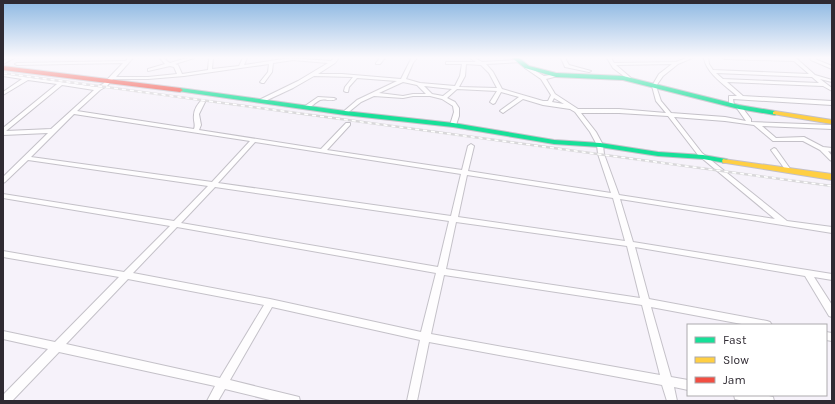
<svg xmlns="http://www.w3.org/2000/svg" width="835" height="404" font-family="Karla,sans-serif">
<rect width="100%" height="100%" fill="#f6f2fa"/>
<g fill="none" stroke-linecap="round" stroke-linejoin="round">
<defs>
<path id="street" d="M 9,58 L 14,58 L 3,64 L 3,61 Z
M 128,58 L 133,58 L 116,77 L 148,77 L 177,74 L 174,67 L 170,66 L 148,71 L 148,69 L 165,64 L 160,58 L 164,58 L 168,62 L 170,63 L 187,58 L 194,58 L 175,64 L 178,65 L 182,74 L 208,70 L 209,58 L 213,58 L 212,69 L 239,66 L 243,58 L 247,58 L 244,65 L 290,58 L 331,61 L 334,58 L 339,58 L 335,63 L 318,74 L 342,74 L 401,79 L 411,59 L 412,58 L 417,58 L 413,63 L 406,79 L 420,83 L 455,86 L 460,76 L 462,64 L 446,64 L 446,62 L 476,62 L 470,58 L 475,58 L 482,62 L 519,60 L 521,61 L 521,62 L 486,64 L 493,72 L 502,89 L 543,101 L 548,101 L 551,95 L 541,79 L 525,68 L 525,66 L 527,66 L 544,76 L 558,74 L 558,76 L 546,79 L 555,94 L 578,109 L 619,109 L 666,113 L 656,101 L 652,86 L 659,74 L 672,64 L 616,65 L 631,78 L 631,80 L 629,80 L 613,68 L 607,58 L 611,58 L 614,63 L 676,62 L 686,58 L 692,58 L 678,64 L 663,76 L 656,86 L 661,101 L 671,113 L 725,117 L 746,121 L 736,107 L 739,105 L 741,106 L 751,119 L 751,122 L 832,125 L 832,129 L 762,126 L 776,138 L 804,137 L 823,147 L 832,148 L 832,152 L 828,151 L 832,156 L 832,161 L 830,160 L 820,150 L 803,141 L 773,141 L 754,125 L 725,121 L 674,117 L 702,153 L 787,221 L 832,227 L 832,233 L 620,199 L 633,242 L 832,274 L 832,280 L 814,277 L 832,305 L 832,317 L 829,316 L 805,276 L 635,247 L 649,299 L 767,321 L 770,322 L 772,325 L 747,325 L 651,307 L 671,377 L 688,380 L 688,390 L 674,387 L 677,401 L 667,401 L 662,385 L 429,342 L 417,401 L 407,401 L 420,340 L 272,307 L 230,380 L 295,396 L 299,397 L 300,401 L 274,401 L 225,389 L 218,401 L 207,401 L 215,386 L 59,352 L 12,401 L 3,401 L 3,395 L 48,349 L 3,339 L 3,331 L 55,342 L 119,277 L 3,257 L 3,251 L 124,272 L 170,226 L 3,198 L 3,194 L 174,221 L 208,186 L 28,160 L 5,182 L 3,183 L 3,177 L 48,133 L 3,135 L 3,128 L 57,84 L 28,80 L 3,95 L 3,92 L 22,79 L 3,76 L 3,74 L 97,87 L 103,84 L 123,63 L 17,65 L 15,64 L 17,63 L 126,61 ZM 293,60 L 328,63 L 298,81 L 259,100 L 259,102 L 263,102 L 293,88 L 314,76 L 353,77 L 345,87 L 344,91 L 346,92 L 348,92 L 349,87 L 357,78 L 397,81 L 357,100 L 343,112 L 342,113 L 345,115 L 361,102 L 374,96 L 403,98 L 413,96 L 430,96 L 442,99 L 453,106 L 454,112 L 450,125 L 453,127 L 456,125 L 459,116 L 459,108 L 455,102 L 447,98 L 457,89 L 497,91 L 490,102 L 493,104 L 495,103 L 501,92 L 519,97 L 501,110 L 500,111 L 503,113 L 523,99 L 543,105 L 570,109 L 575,112 L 590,132 L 597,145 L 598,154 L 611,193 L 468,171 L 474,146 L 471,144 L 468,146 L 462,170 L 327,150 L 350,125 L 350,123 L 346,123 L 321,149 L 199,130 L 201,125 L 199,114 L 205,102 L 202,100 C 198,103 194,110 194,115 C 193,121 196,124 194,129 L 77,111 L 100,90 L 107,86 L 113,79 L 148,79 L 184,76 L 269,64 L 268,72 L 260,82 L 262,83 L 264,83 L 272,72 L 273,63 ZM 466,64 L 481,65 L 489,73 L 497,88 L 459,87 L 465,76 ZM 403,82 L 417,85 L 426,94 L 413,94 L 403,96 L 379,93 ZM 62,85 L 94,90 L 51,129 L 6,131 ZM 424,86 L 452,89 L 443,96 L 432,94 ZM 554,98 L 564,104 L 552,102 ZM 581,113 L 619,113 L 668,116 L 698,155 L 775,219 L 619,195 L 604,154 L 603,145 L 596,132 ZM 74,114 L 250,141 L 212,182 L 31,157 ZM 255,142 L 461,174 L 451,216 L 218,183 ZM 467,175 L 613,198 L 625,241 L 458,217 ZM 215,187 L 449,221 L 438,267 L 181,223 ZM 456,222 L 627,246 L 640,298 L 446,269 ZM 177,227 L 436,273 L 421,332 L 270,299 L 133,273 ZM 444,275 L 642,305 L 660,375 L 431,334 ZM 128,279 L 264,305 L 220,378 L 66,344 Z
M 380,58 L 385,58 L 380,64 L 376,64 L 376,63 Z
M 561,58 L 565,58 L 569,65 L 591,71 L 589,72 L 565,67 Z
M 704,58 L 708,58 L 709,64 L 713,70 L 809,74 L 794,61 L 725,59 L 723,58 L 796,58 L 815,75 L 832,80 L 832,82 L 820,79 L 832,88 L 832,91 L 823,86 L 727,82 L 743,96 L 832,101 L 832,105 L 733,99 L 734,105 L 729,106 L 729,96 L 737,96 C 726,86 706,73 704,58 ZM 716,73 L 812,77 L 819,83 L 723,79 Z
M 810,58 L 816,58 L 815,59 L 832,66 L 832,69 L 811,60 Z
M 318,97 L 334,98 L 336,99 C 331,102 325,98 320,100 C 314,103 312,108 305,108 L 305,106 Z
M 774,148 L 776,149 L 791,170 L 792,171 L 791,172 L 787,172 L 771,150 Z
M 826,332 L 832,333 L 832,341 L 826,340 Z
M 734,395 L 765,395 L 773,397 L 774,401 L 743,401 L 735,399 Z"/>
<path id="fast" d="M 512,58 L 519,58 L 529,66 L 556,73 L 623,76 L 739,105 L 775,111 L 778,113 L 775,115 L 739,109 L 623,80 L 556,77 L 525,68 Z
M 180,88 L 345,111 L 453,123 L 554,140 L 600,143 L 658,152 L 703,155 L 726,159 L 730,161 L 726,163 L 703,159 L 658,156 L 600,147 L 554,144 L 453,127 L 345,115 L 178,91 L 177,90 Z"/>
<path id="slow" d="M 775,111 L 832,120 L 832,124 L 773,114 L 773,112 Z
M 723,159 L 832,174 L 832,180 L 726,163 L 723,163 L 722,161 Z"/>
<path id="jam" d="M 3,66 L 180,88 L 183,90 L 180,92 L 3,70 Z"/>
</defs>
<use href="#street" stroke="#c4c1c8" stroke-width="2"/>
<use href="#fast" stroke="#c4c1c8" stroke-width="2"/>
<use href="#slow" stroke="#c4c1c8" stroke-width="2"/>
<use href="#jam" stroke="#c4c1c8" stroke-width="2"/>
<use href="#street" fill="#fefdfe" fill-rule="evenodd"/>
<use href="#fast" fill="#16e098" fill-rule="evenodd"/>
<use href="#slow" fill="#ffcf43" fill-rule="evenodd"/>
<use href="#jam" fill="#f24e42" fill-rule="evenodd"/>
<defs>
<path id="rail" d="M 3,73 L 832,186"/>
</defs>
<use href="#rail" stroke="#d9d8da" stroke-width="2.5"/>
<use href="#rail" stroke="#fff" stroke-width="1.5" stroke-dasharray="4" stroke-linecap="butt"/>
</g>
<linearGradient id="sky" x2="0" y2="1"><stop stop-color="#8db8e2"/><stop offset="0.5" stop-color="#fbf9fd"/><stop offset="1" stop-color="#fbf9fd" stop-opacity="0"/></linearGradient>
<rect width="835" height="115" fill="url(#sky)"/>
<rect width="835" height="404" fill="none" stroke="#2f2a32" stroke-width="8"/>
<rect x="687" y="324" width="140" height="72" fill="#ffffff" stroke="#acaaad"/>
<rect x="695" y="337" width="20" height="6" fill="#16e098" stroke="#acaaad"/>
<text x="723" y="344" font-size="12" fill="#2f2a32">Fast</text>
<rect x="695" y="357" width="20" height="6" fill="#ffcf43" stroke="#acaaad"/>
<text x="723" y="364" font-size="12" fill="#2f2a32">Slow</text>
<rect x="695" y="377" width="20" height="6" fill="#f24e42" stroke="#acaaad"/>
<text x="723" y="384" font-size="12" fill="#2f2a32">Jam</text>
</svg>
